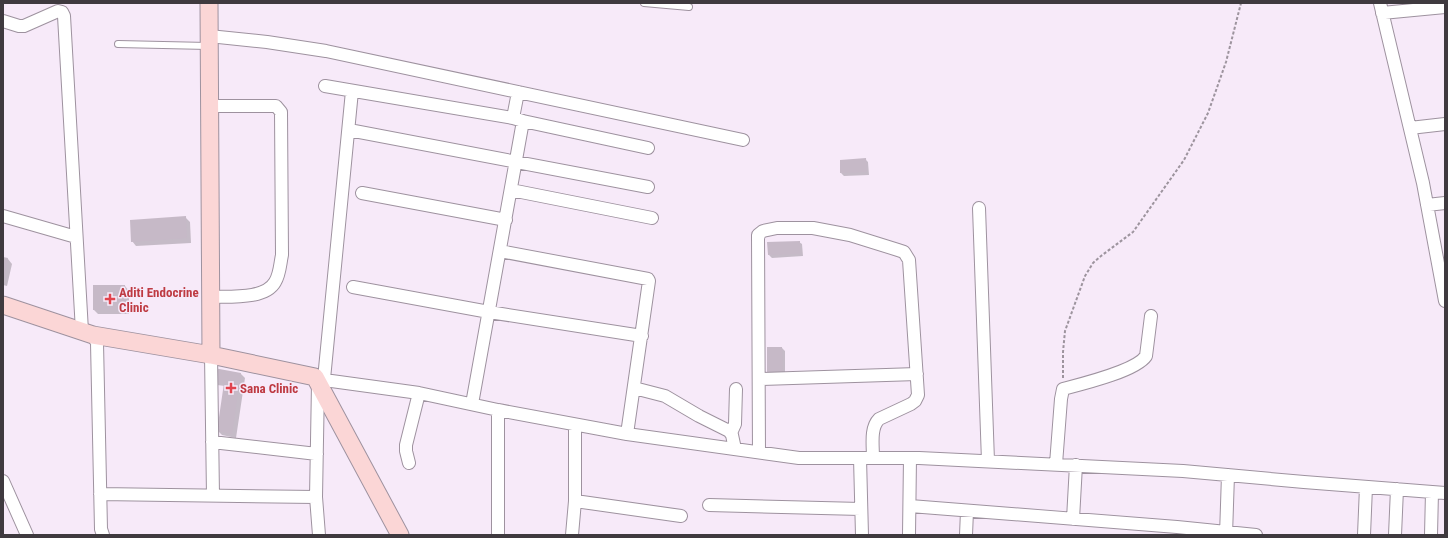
<svg xmlns="http://www.w3.org/2000/svg" width="1448" height="538" font-family="'Roboto Condensed',sans-serif">
<rect width="100%" height="100%" fill="#f7eaf9"/>
<path fill="#0003" d="M 865,159 L 868,162 L 869,175 L 844,176 L 841,173 Z
M 185,217 L 190,222 L 191,243 L 136,246 L 132,241 Z
M 799,242 L 802,244 L 803,256 L 772,258 L 769,255 Z
M 3,258 L 8,259 L 12,264 L 7,286 L 3,285 Z
M 125,286 L 129,291 L 129,314 L 98,314 L 94,310 Z
M 782,348 L 785,351 L 785,374 L 771,374 L 768,371 Z
M 241,374 L 245,378 L 236,438 L 222,435 L 218,431 L 225,386 L 217,385 L 213,381 Z"/>
<path fill="#c6b9c7" d="M 866,158 L 867,172 L 840,173 L 840,160 Z
M 186,216 L 187,238 L 131,242 L 130,220 Z
M 800,241 L 800,254 L 768,255 L 767,242 Z
M 3,257 L 8,258 L 4,279 L 3,279 Z
M 93,285 L 125,285 L 125,310 L 93,310 Z
M 767,347 L 782,347 L 783,371 L 767,372 Z
M 214,368 L 241,373 L 232,434 L 217,431 L 224,383 L 212,381 Z"/>
<g fill="none" stroke-linecap="round" stroke-linejoin="round">
<defs>
<path id="lane" d="M 644,3 L 689,7
M 118,44 L 208,46"/>
<path id="street" d="M 1380,3 L 1423,183 L 1445,301
M 1382,13 L 1445,7
M 3,21 L 19,26 L 24,26 L 58,11 L 62,12 L 64,16 L 82,331
M 209,36 L 267,42 L 326,51 L 743,140
M 325,86 L 513,118 L 523,121 L 472,404
M 209,106 L 276,106 L 281,112 L 282,255 C 280,264 280,274 275,282 C 265,300 228,296 210,297
M 513,118 L 518,92
M 523,121 L 648,148
M 1410,128 L 1445,124
M 349,130 L 648,187
M 511,190 L 652,218
M 362,193 L 506,220
M 1427,205 L 1445,203
M 979,208 L 988,461
M 3,216 L 76,237
M 500,251 L 648,279 L 649,281 L 627,434
M 353,287 L 489,312 L 642,336
M 93,335 L 97,343 L 101,529 L 103,535
M 211,355 L 213,496
M 317,379 L 419,393 L 498,410 L 627,434 L 799,458 L 919,458 L 1183,471 L 1304,482 L 1445,493
M 324,379 L 352,91
M 759,379 L 917,374
M 318,384 L 316,497 L 319,535
M 634,388 L 665,396 L 699,416 L 729,431 L 732,435 L 735,449
M 498,410 L 498,535
M 731,433 L 735,424 L 736,389
M 212,442 L 317,454
M 759,452 L 758,235 L 763,231 L 777,228 L 813,228 L 850,235 L 898,250 L 904,252 L 909,260 L 918,395 L 915,401 L 911,404 L 879,419 C 870,428 873,445 873,458
M 860,458 L 862,535
M 409,463 L 406,451 L 406,445 L 419,393
M 1056,464 L 1061,399 L 1063,389 C 1082,384 1136,371 1146,356 L 1151,316
M 3,481 L 27,535
M 100,494 L 316,497
M 575,501 L 681,516
M 709,505 L 861,509
M 910,506 L 1177,527 L 1256,535
M 1073,519 L 1076,465
M 572,535 L 575,501 L 575,425
M 909,535 L 910,458
M 966,535 L 967,511
M 1226,535 L 1228,475
M 1364,535 L 1366,487
M 1395,535 L 1397,489
M 1431,535 L 1432,492"/>
<path id="secondary" d="M 209,3 L 211,355
M 3,305 L 93,335 L 211,355 L 315,377 L 400,535"/>
</defs>
<use href="#lane" stroke="#9e929f" stroke-width="8"/>
<use href="#street" stroke="#9e929f" stroke-width="14"/>
<use href="#secondary" stroke="#9e929f" stroke-width="19"/>
<path stroke="#9d949e" stroke-width="2" stroke-dasharray="3 2" stroke-linecap="butt" d="M 1063,378 L 1063,352 L 1065,331 L 1085,276 L 1093,263 L 1101,256 L 1133,232 L 1184,160 L 1208,113 L 1226,62 L 1241,3"/>
<use href="#lane" stroke="#fff" stroke-width="6"/>
<use href="#street" stroke="#fff" stroke-width="12"/>
<use href="#secondary" stroke="#fbd6d6" stroke-width="17"/>
</g>
<g fill="#e0444e" stroke="#f7eaf9" stroke-width="1.5">
<path d="M108 293h4v4h4v4h-4v4h-4v-4h-4v-4h4z"/>
<path d="M229 382h4v4h4v4h-4v4h-4v-4h-4v-4h4z"/>
</g>
<g text-anchor="middle" stroke-width="3" stroke-linejoin="round" paint-order="stroke">
<g font-size="13" font-weight="bold" fill="#be3a42" stroke="#f7eaf9" text-anchor="start">
<text x="119" y="297">Aditi Endocrine<tspan x="119" dy="15">Clinic</tspan></text>
<text x="240" y="393">Sana Clinic</text>
</g>
</g>
<rect width="1448" height="538" fill="none" stroke="#3f3a3f" stroke-width="8"/>
</svg>
